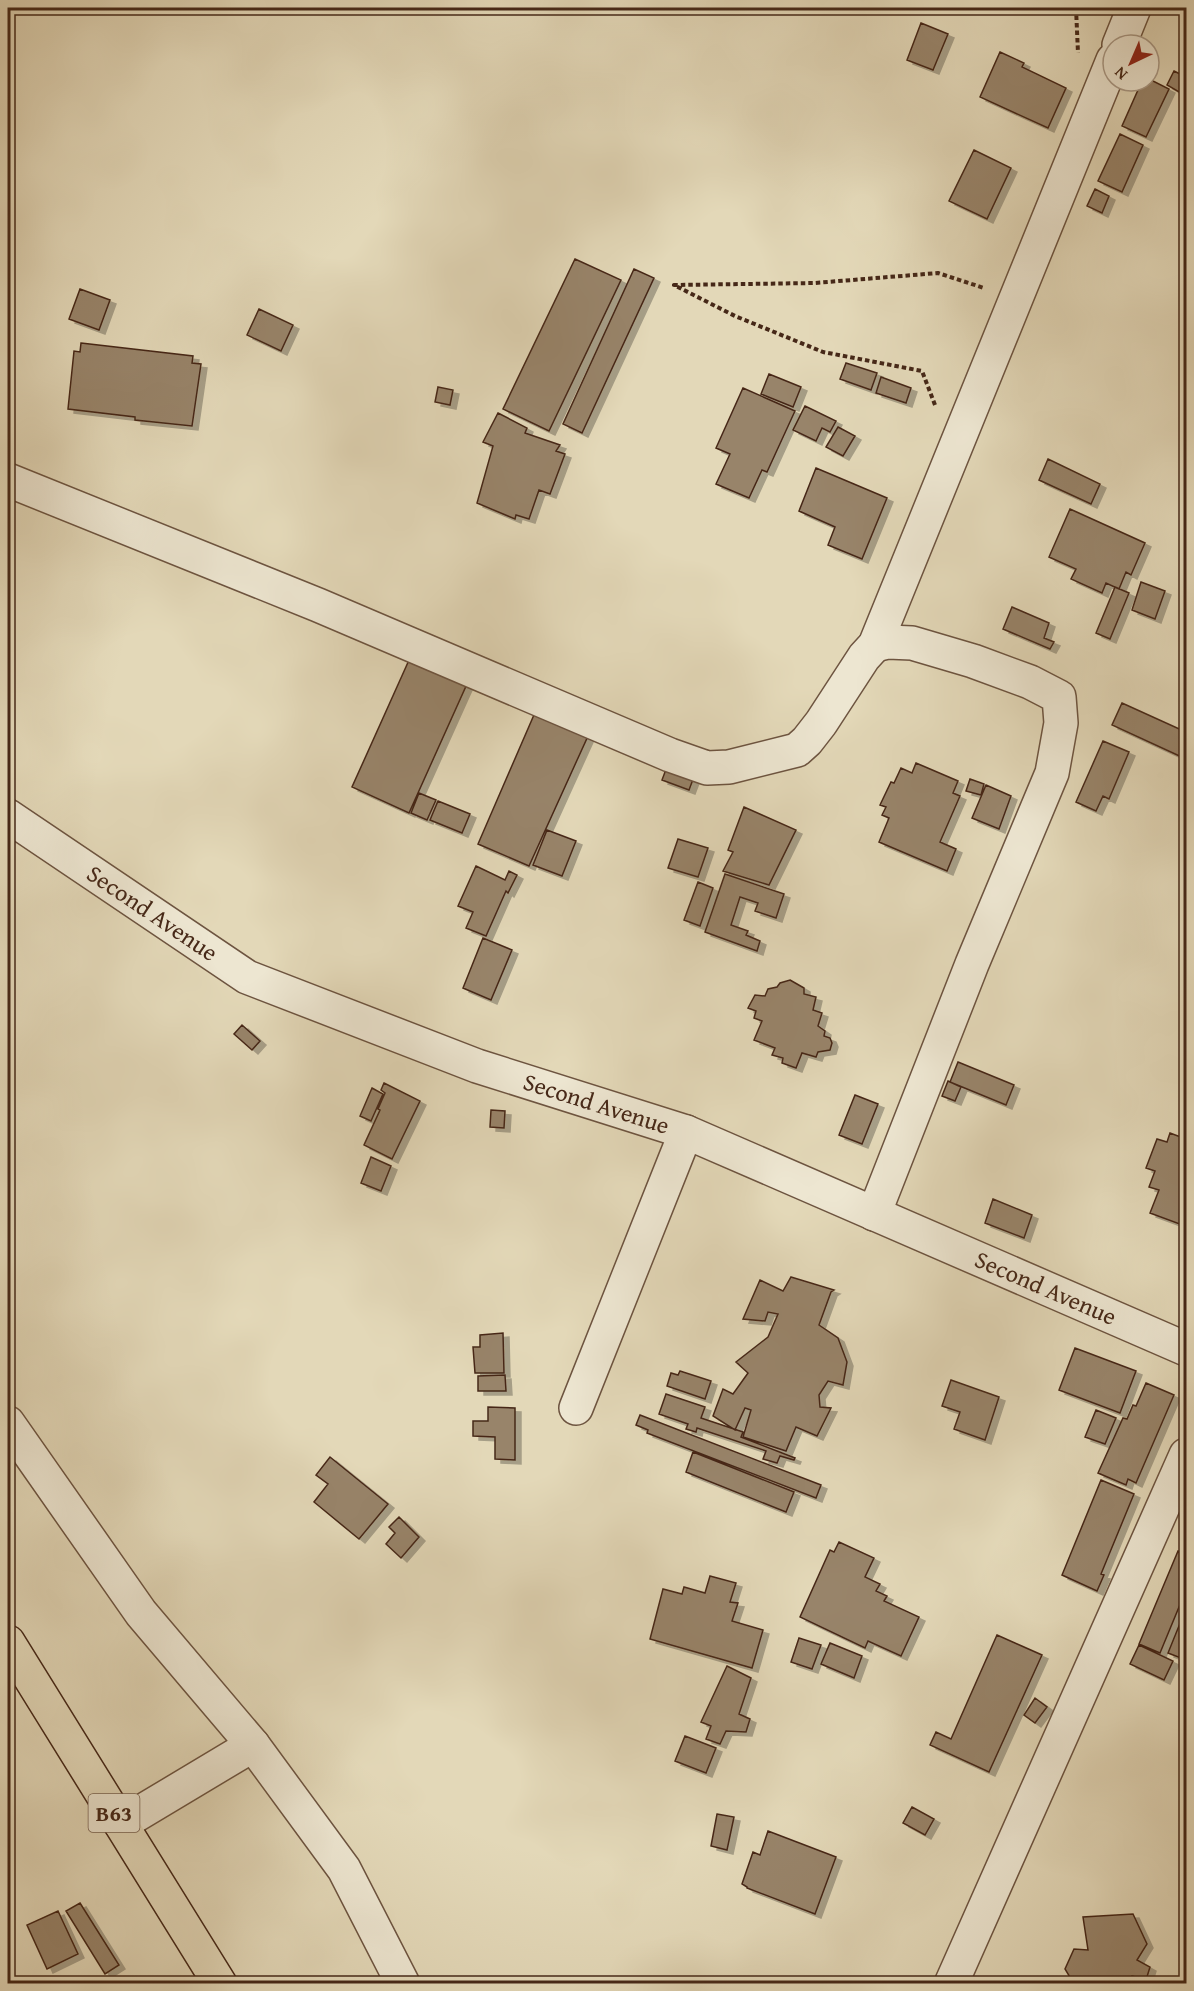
<svg xmlns="http://www.w3.org/2000/svg" width="1194" height="1991" font-family="'Gentium Book Plus',serif">
<defs>
<filter id="shadow"><feDropShadow dx="6" dy="4" stdDeviation="0" flood-color="#0004"/></filter>
</defs>
<rect width="100%" height="100%" fill="#e3d8b8"/>
<filter id="stains"><feTurbulence type="fractalNoise" baseFrequency=".00333" numOctaves="4"/><feColorMatrix values="0 0 0 0 .2 0 0 0 0 .09 0 0 0 0 .02 0 0 0 .5 -.17"/></filter>
<radialGradient id="worn" r=".72"><stop offset=".6" stop-color="#630" stop-opacity="0"/><stop offset="1" stop-color="#630" stop-opacity=".3"/></radialGradient>
<path fill="#98846b" stroke="#462818" stroke-width="1.5" filter="url(#shadow)" d="M 921,23 L 948,34 L 933,70 L 907,60 Z
M 1000,52 L 1024,63 L 1022,67 L 1066,88 L 1048,128 L 980,97 Z
M 1174,71 L 1186,77 L 1186,96 L 1167,85 Z
M 1149,79 L 1169,89 L 1146,137 L 1122,126 L 1142,81 L 1149,81 Z
M 1120,134 L 1143,145 L 1122,192 L 1098,181 Z
M 974,150 L 1011,168 L 987,219 L 949,201 Z
M 1095,189 L 1109,196 L 1102,213 L 1087,206 Z
M 575,259 L 621,280 L 549,431 L 503,409 Z
M 634,269 L 654,278 L 582,433 L 563,424 Z
M 80,289 L 110,300 L 99,330 L 69,319 Z
M 259,309 L 293,325 L 281,351 L 247,335 Z
M 81,343 L 193,356 L 192,363 L 201,364 L 192,426 L 135,420 L 135,417 L 68,409 L 74,351 L 80,352 Z
M 846,363 L 877,373 L 871,390 L 840,379 Z
M 769,374 L 801,387 L 793,407 L 761,394 Z
M 881,377 L 911,388 L 906,403 L 876,393 Z
M 438,387 L 453,390 L 450,405 L 435,402 Z
M 743,388 L 795,411 L 767,472 L 762,470 L 749,498 L 716,484 L 730,454 L 716,448 Z
M 805,406 L 836,421 L 830,432 L 822,428 L 816,441 L 793,430 Z
M 498,413 L 527,428 L 525,433 L 560,445 L 556,451 L 565,454 L 550,494 L 539,490 L 529,519 L 516,515 L 515,519 L 477,503 L 493,446 L 483,442 Z
M 838,427 L 855,436 L 843,456 L 826,447 Z
M 1048,459 L 1100,484 L 1091,504 L 1039,480 Z
M 816,468 L 887,498 L 862,559 L 828,545 L 835,527 L 799,511 Z
M 1070,509 L 1145,543 L 1131,575 L 1126,572 L 1119,589 L 1106,583 L 1102,593 L 1071,579 L 1076,569 L 1049,557 Z
M 1141,582 L 1165,591 L 1155,619 L 1132,610 Z
M 1115,587 L 1129,593 L 1110,639 L 1096,633 Z
M 1012,607 L 1049,623 L 1044,638 L 1054,642 L 1050,649 L 1003,629 Z
M 414,649 L 471,675 L 409,813 L 352,787 Z
M 540,701 L 593,725 L 529,866 L 478,844 Z
M 1122,703 L 1186,732 L 1186,759 L 1112,725 Z
M 1103,741 L 1129,752 L 1109,799 L 1103,796 L 1096,811 L 1076,802 Z
M 671,756 L 698,766 L 689,790 L 662,780 Z
M 916,763 L 958,781 L 953,793 L 960,796 L 940,842 L 956,849 L 947,871 L 879,842 L 889,818 L 882,815 L 886,807 L 880,805 L 891,782 L 894,783 L 901,768 L 912,773 Z
M 970,779 L 984,784 L 981,795 L 966,791 Z
M 986,785 L 1011,796 L 999,829 L 972,818 Z
M 419,793 L 436,800 L 427,820 L 411,813 Z
M 438,801 L 470,814 L 462,833 L 430,820 Z
M 744,807 L 796,830 L 769,885 L 723,871 L 733,852 L 728,850 Z
M 547,830 L 576,841 L 562,876 L 533,865 Z
M 678,839 L 708,848 L 698,877 L 668,868 Z
M 476,866 L 505,880 L 509,871 L 517,875 L 508,893 L 506,891 L 486,936 L 466,928 L 473,912 L 458,906 Z
M 725,874 L 784,894 L 776,918 L 755,911 L 758,903 L 740,897 L 731,925 L 748,931 L 746,935 L 760,941 L 757,951 L 705,932 Z
M 698,882 L 713,888 L 700,926 L 684,920 Z
M 483,938 L 512,950 L 491,1000 L 463,988 Z
M 790,980 L 804,988 L 804,994 L 816,997 L 813,1010 L 822,1013 L 818,1026 L 825,1031 L 824,1036 L 830,1038 L 832,1043 L 830,1050 L 818,1052 L 816,1057 L 802,1053 L 796,1068 L 782,1063 L 783,1058 L 772,1055 L 775,1048 L 754,1040 L 762,1021 L 754,1018 L 756,1011 L 748,1008 L 755,995 L 765,996 L 768,989 L 777,987 L 780,983 Z
M 242,1025 L 260,1041 L 252,1050 L 234,1034 Z
M 958,1062 L 1014,1085 L 1006,1105 L 950,1082 Z
M 948,1081 L 961,1087 L 955,1101 L 942,1096 Z
M 384,1083 L 420,1101 L 392,1159 L 364,1145 L 380,1110 L 378,1109 L 385,1093 L 381,1090 Z
M 372,1088 L 383,1094 L 371,1121 L 360,1116 Z
M 855,1095 L 878,1104 L 862,1144 L 839,1135 Z
M 491,1110 L 505,1111 L 504,1128 L 490,1127 Z
M 1170,1133 L 1186,1139 L 1185,1226 L 1150,1213 L 1159,1190 L 1149,1187 L 1155,1171 L 1146,1168 L 1157,1139 L 1167,1142 Z
M 371,1157 L 391,1166 L 381,1191 L 361,1183 Z
M 993,1199 L 1032,1215 L 1024,1238 L 985,1223 Z
M 791,1277 L 834,1290 L 831,1292 L 819,1325 L 838,1338 L 847,1362 L 843,1385 L 828,1381 L 819,1395 L 820,1407 L 831,1408 L 817,1436 L 796,1427 L 786,1451 L 743,1437 L 751,1410 L 745,1408 L 735,1430 L 713,1416 L 723,1389 L 733,1394 L 748,1373 L 736,1362 L 768,1337 L 778,1314 L 768,1312 L 765,1321 L 743,1319 L 760,1280 L 783,1291 Z
M 503,1333 L 504,1373 L 475,1373 L 473,1347 L 480,1347 L 480,1335 Z
M 1075,1348 L 1136,1371 L 1120,1413 L 1059,1390 Z
M 680,1371 L 711,1381 L 705,1399 L 667,1386 L 671,1373 L 678,1375 Z
M 505,1375 L 506,1391 L 478,1391 L 478,1376 Z
M 951,1380 L 999,1397 L 985,1440 L 954,1429 L 960,1412 L 942,1406 Z
M 1146,1383 L 1174,1395 L 1136,1483 L 1128,1479 L 1126,1485 L 1098,1473 L 1123,1418 L 1127,1419 L 1133,1405 L 1136,1406 Z
M 666,1394 L 705,1407 L 701,1418 L 743,1432 L 741,1437 L 795,1458 L 794,1460 L 780,1456 L 777,1463 L 763,1459 L 766,1451 L 697,1428 L 696,1432 L 686,1429 L 688,1424 L 659,1414 Z
M 488,1407 L 515,1408 L 515,1460 L 495,1459 L 495,1437 L 473,1436 L 473,1421 L 488,1421 Z
M 1096,1410 L 1116,1418 L 1105,1444 L 1085,1437 Z
M 640,1415 L 821,1485 L 816,1498 L 647,1433 L 648,1430 L 636,1425 Z
M 693,1452 L 794,1492 L 786,1512 L 686,1472 Z
M 330,1457 L 388,1504 L 359,1539 L 314,1502 L 328,1484 L 316,1475 Z
M 1101,1480 L 1134,1494 L 1101,1574 L 1104,1575 L 1097,1591 L 1062,1575 Z
M 399,1517 L 419,1537 L 401,1558 L 386,1544 L 395,1533 L 389,1527 Z
M 839,1542 L 874,1558 L 865,1577 L 880,1584 L 876,1591 L 887,1596 L 884,1601 L 919,1617 L 901,1656 L 868,1641 L 865,1648 L 800,1617 L 830,1550 L 834,1552 Z
M 1178,1551 L 1186,1555 L 1186,1590 L 1160,1653 L 1139,1644 Z
M 710,1576 L 736,1583 L 730,1602 L 738,1603 L 732,1621 L 763,1630 L 752,1668 L 650,1639 L 663,1589 L 682,1594 L 684,1587 L 705,1593 Z
M 1185,1611 L 1186,1611 L 1186,1660 L 1168,1653 Z
M 997,1635 L 1042,1655 L 989,1772 L 930,1745 L 936,1732 L 951,1739 Z
M 799,1638 L 821,1645 L 812,1669 L 791,1662 Z
M 830,1643 L 862,1656 L 854,1678 L 821,1664 Z
M 1139,1645 L 1173,1661 L 1164,1680 L 1130,1664 Z
M 727,1666 L 751,1678 L 739,1714 L 750,1719 L 746,1732 L 726,1731 L 720,1744 L 706,1739 L 711,1726 L 701,1722 Z
M 1035,1698 L 1047,1707 L 1035,1723 L 1024,1715 Z
M 685,1736 L 716,1748 L 706,1773 L 675,1761 Z
M 912,1807 L 934,1819 L 925,1835 L 903,1823 Z
M 717,1814 L 734,1817 L 727,1850 L 711,1846 Z
M 768,1831 L 836,1857 L 815,1914 L 747,1888 L 747,1887 L 742,1884 L 753,1852 L 760,1855 Z
M 80,1903 L 119,1965 L 105,1974 L 66,1911 Z
M 58,1911 L 78,1954 L 47,1969 L 27,1925 Z
M 1133,1914 L 1147,1944 L 1137,1960 L 1150,1967 L 1146,1980 L 1132,1976 L 1129,1984 L 1074,1984 L 1065,1969 L 1074,1949 L 1088,1950 L 1083,1917 Z"/>
<g fill="none" stroke-linecap="round" stroke-linejoin="round">
<defs>
<g id="minor">
<path d="M 1119,45 L 1134,8"/>
<path d="M 8,480 L 318,605 L 670,755 L 707,768 L 729,767 L 797,750 L 807,741 L 821,723 L 864,657 L 875,645 L 1113,60"/>
<path id="s1" d="M 8,816 L 247,977 L 477,1066 L 686,1132 L 1186,1349"/>
<path d="M 874,1214 L 972,964 L 1052,773 L 1061,723 L 1059,697 L 1030,682 L 973,661 L 912,643 L 888,642 L 875,645"/>
<path d="M 576,1408 L 686,1132"/>
<path d="M 8,1423 L 141,1613 L 253,1745 L 344,1869 L 403,1984"/>
<path d="M 121,1824 L 253,1745"/>
<path d="M 951,1984 L 1186,1455"/>
</g>
<path id="highway" d="M 8,1642 L 220,1984"/>
</defs>
<use href="#minor" stroke="#6d5440" stroke-width="36"/>
<use href="#highway" stroke="#462818" stroke-width="36"/>
<path stroke="#462818" stroke-width="4" stroke-dasharray="4.5 3" stroke-linecap="butt" d="M 1076,8 L 1078,53
M 935,405 L 922,371 L 823,352 L 735,316 L 674,285 L 815,283 L 938,273 L 984,288"/>
<use href="#minor" stroke="#ede6d1" stroke-width="33"/>
<use href="#highway" stroke="#e3d8b8" stroke-width="33"/>
</g>
<g text-anchor="middle" stroke-width="4.5" stroke-linejoin="round" paint-order="stroke">
<rect fill="#ede6d1" stroke="#786150" stroke-width="1.5" x="88.5" y="1794" width="51" height="38" rx="4.5"/>
<g font-size="22" font-weight="bold" fill="#462818">
<text x="114" y="1821">B63</text>
</g>
<g font-size="24" fill="#462818" stroke="#ede6d1">
<text dy="8" stroke="none"><textPath href="#s1" startOffset="174">Second Avenue</textPath></text>
<text dy="8" stroke="none"><textPath href="#s1" startOffset="660">Second Avenue</textPath></text>
<text dy="8" stroke="none"><textPath href="#s1" startOffset="1146">Second Avenue</textPath></text>
</g>
</g>
<rect width="1194" height="1991" fill="none" stroke="#e3d8b8" stroke-width="30"/>
<rect x="9" y="9" width="1176" height="1973" fill="none" stroke="#462818" stroke-width="3"/>
<rect x="15" y="15" width="1164" height="1961" fill="none" stroke="#462818" stroke-width="1.5"/>
<g transform="translate(1131 63) rotate(224)"><circle r="28" fill="#ede6d1" stroke="#aa9a87" stroke-width="1.5"/>
<path d="M0-4.5L10 22L0 15L-10 22Z" fill="#8f2418"/>
<text y="-9" font-size="16" font-weight="bold" text-anchor="middle" fill="#462818">N</text>
</g>
<rect width="100%" height="100%" filter="url(#stains)"/>
<rect width="100%" height="100%" fill="url(#worn)"/>
</svg>
